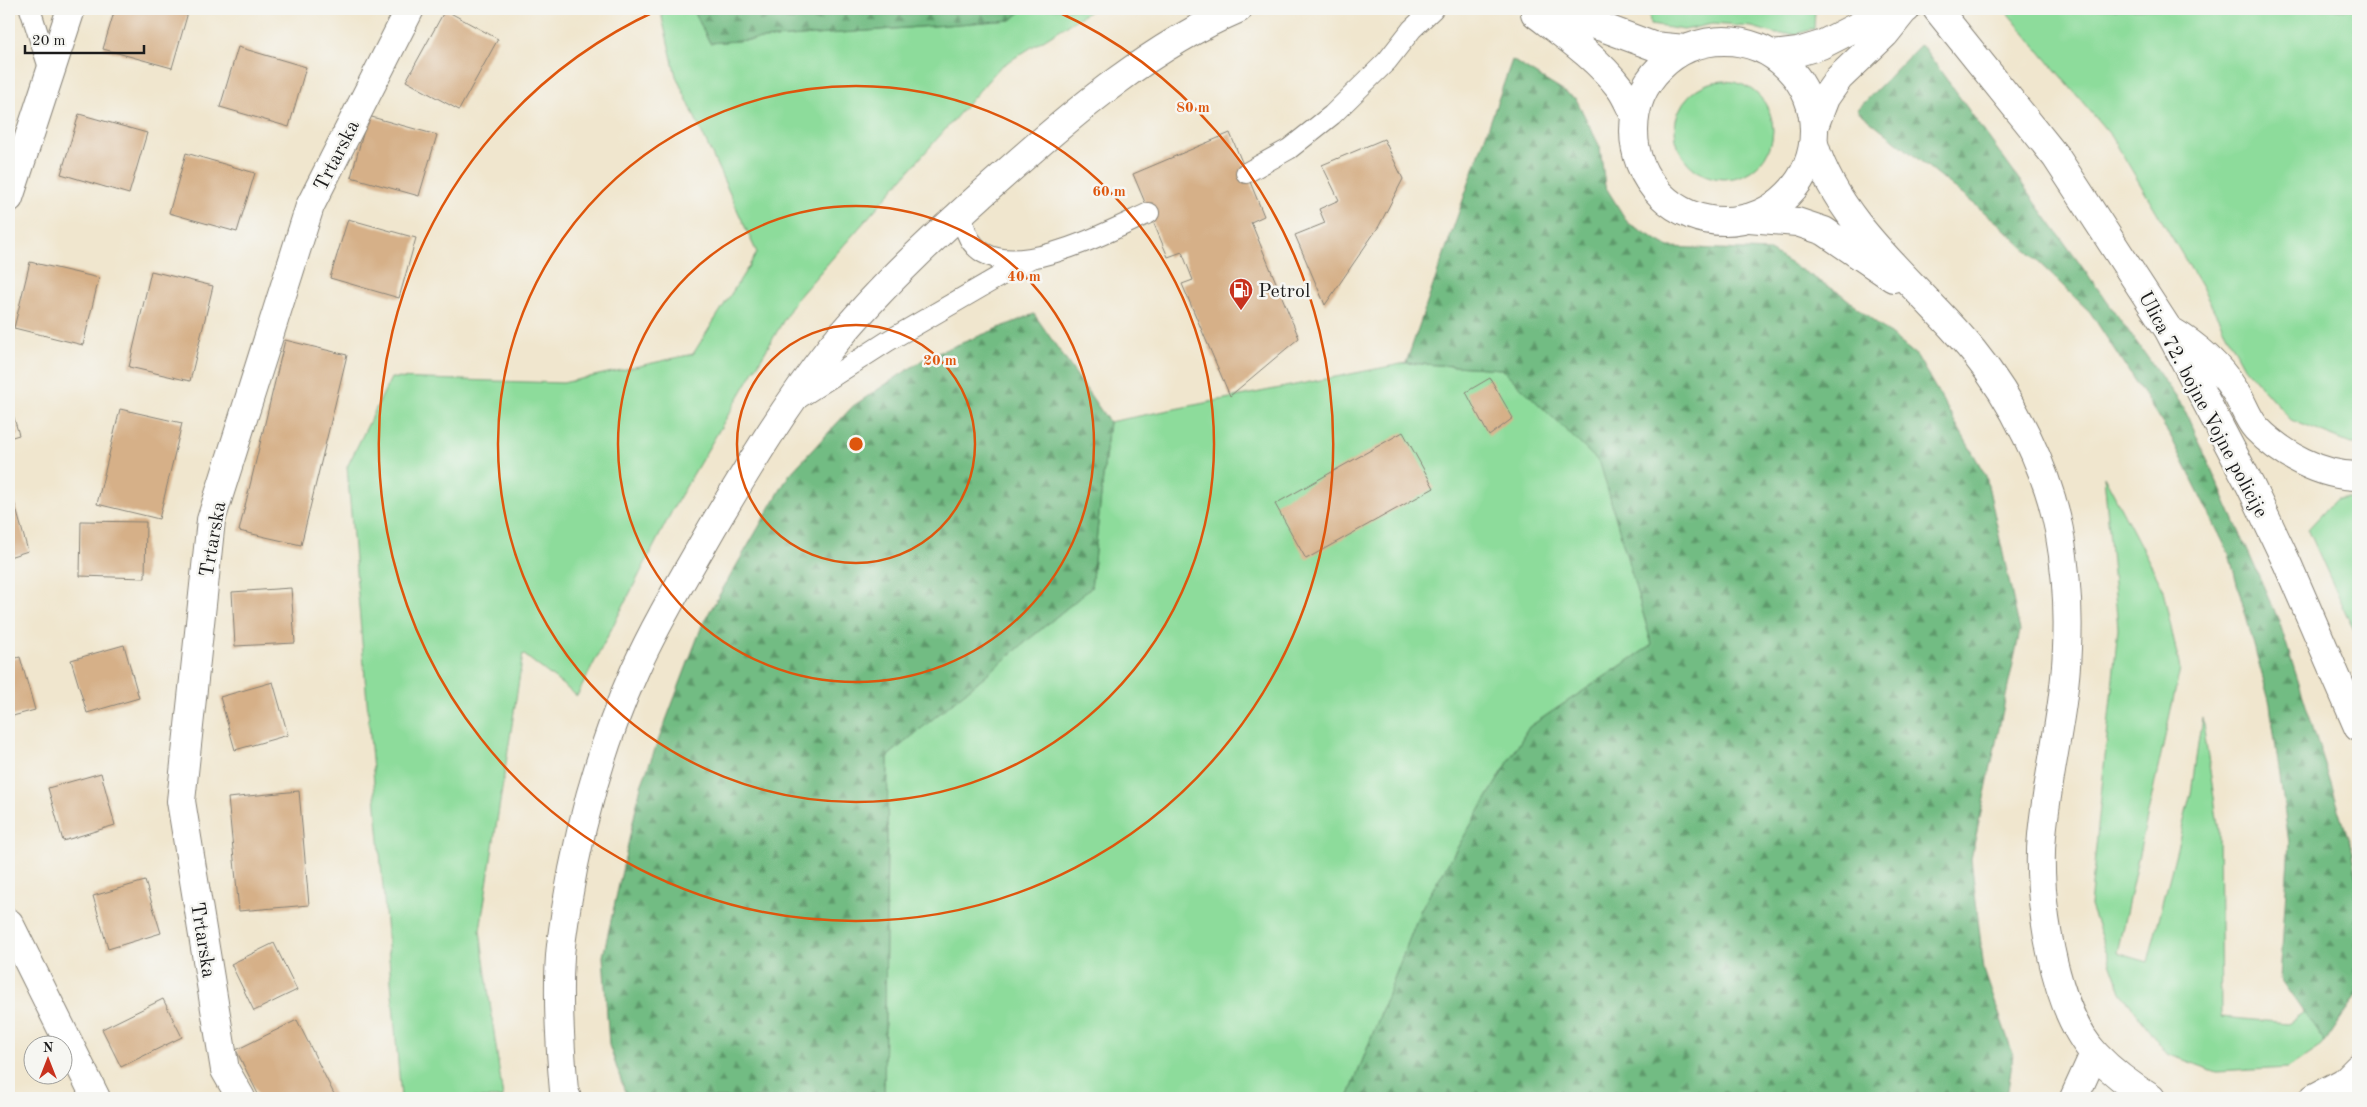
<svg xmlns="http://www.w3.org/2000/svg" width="2367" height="1107" font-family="'Old Standard TT',serif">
<defs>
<pattern id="forest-firs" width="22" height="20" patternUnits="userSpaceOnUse" patternTransform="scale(1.25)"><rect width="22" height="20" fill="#72bc83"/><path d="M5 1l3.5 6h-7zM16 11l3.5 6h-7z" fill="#5d986a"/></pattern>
</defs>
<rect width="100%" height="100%" fill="#f6f6f2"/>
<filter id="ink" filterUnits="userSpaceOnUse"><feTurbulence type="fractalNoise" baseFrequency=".02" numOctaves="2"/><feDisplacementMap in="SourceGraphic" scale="10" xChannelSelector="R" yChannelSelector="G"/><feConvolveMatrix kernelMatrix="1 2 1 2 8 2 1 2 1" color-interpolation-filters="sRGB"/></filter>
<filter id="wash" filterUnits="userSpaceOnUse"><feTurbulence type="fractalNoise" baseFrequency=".0096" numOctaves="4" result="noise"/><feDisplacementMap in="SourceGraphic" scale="20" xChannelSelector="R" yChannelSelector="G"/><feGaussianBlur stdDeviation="1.12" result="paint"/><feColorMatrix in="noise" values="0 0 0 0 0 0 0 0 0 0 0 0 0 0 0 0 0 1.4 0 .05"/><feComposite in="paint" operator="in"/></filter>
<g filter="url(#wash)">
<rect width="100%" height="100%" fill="#f0e6ce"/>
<path fill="#8ddc9b" stroke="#547c5c" d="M 660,9 L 693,9 L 710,43 L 1011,20 L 1024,9 L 1093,9 L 1000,67 L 795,301 L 674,507 L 577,696 L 523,654 L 480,930 L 503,1098 L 401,1098 L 347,467 L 391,378 L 563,383 L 693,354 L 757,253 L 676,76 Z
M 1649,9 L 1815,9 L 1814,29 L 1796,34 L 1776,34 L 1752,27 L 1712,24 L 1684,30 L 1650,25 Z
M 2004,9 L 2358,9 L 2358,444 L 2351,444 L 2291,420 L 2244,367 L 2201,286 L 2112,137 Z
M1675 130a49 49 0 1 1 98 0a49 49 0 1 1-98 0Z
M 1406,363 L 1502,369 L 1601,463 L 1652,645 L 1529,727 L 1421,909 L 1348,1098 L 884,1098 L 888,756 L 1091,588 L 1109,422 Z
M 2104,476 L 2162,586 L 2180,669 L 2117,953 L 2148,962 L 2191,793 L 2202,717 L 2219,831 L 2221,1017 L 2288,1023 L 2304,1012 L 2325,1043 L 2288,1068 L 2217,1072 L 2167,1054 L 2121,992 L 2090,906 L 2118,628 Z
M 2336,499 L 2358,499 L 2358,640 L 2308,529 Z"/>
<path fill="url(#forest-firs)" stroke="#476c50" d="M 693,9 L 1024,9 L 1011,20 L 710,43 Z
M 1921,44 L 2184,408 L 2279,621 L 2353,853 L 2358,886 L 2358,994 L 2325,1043 L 2280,979 L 2289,843 L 2270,704 L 2229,554 L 2171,437 L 2090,312 L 1999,224 L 1857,110 Z
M 1512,60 L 1576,99 L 1600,147 L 1605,186 L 1628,223 L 1669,247 L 1770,251 L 1841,294 L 1917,356 L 1986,476 L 2020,631 L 1971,859 L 1984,970 L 2013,1054 L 2007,1098 L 1348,1098 L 1421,909 L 1529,727 L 1652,645 L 1600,463 L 1502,369 L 1406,363 Z
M 1034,314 L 1109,422 L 1091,588 L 888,756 L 884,1098 L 627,1098 L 609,1045 L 603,956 L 641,786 L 703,623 L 789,475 L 853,406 L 927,357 Z"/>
<g id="blocks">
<path fill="#d6b088" d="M 115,9 L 189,9 L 172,68 L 103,49 Z
M 445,10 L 498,39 L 459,110 L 406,81 Z
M 238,47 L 306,67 L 289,127 L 220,107 Z
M 79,114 L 147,133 L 129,194 L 61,174 Z
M 368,116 L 437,135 L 419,196 L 351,177 Z
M 1230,133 L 1264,216 L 1251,222 L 1299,338 L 1230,396 L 1182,284 L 1193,280 L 1182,252 L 1168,257 L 1133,174 Z
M 1384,139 L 1403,179 L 1379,226 L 1325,305 L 1295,235 L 1325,223 L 1319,209 L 1339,200 L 1322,165 Z
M 186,153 L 255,173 L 237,232 L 169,213 Z
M 348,219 L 416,238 L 399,298 L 330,278 Z
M 30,262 L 99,278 L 83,345 L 14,328 Z
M 151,271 L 213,286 L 190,381 L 129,367 Z
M 285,340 L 347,355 L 301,545 L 239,531 Z
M 1490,378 L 1513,418 L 1489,436 L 1466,392 Z
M 9,401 L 19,435 L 9,438 Z
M 120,409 L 182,423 L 159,519 L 97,504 Z
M 1403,432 L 1434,488 L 1306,559 L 1275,504 Z
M 13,498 L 28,551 L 9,557 L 9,500 Z
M 81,521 L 146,522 L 145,578 L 80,576 Z
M 291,588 L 295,643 L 235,646 L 232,592 Z
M 124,645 L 139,698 L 87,713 L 71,660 Z
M 20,657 L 35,710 L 9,717 L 9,660 Z
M 273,682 L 288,735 L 235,750 L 220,697 Z
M 101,773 L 115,825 L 63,841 L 48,788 Z
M 299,791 L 309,905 L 239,911 L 228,798 Z
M 145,881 L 161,933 L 108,949 L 93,896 Z
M 274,943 L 297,990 L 254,1011 L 231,964 Z
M 163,999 L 182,1037 L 121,1067 L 102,1029 Z
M 297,1020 L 336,1098 L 260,1098 L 236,1050 Z"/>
</g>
</g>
<g filter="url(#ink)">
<use href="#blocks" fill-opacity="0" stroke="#868175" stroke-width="1"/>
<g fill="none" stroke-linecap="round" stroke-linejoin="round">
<defs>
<path id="service" d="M 30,9 L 50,71
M 1246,173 L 1289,149 L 1332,115 L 1387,61 L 1412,29 L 1433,9
M 962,212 C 970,307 1102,234 1149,213
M 796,400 L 888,341 L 1031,258"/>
<path id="minor" d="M 9,198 L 71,9
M 241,1098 L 225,1070 L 181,801 L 211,520 L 310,206 L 410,9
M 2074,1098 L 2094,1054"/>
<path id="tertiary" d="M 9,923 L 96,1098"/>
<path id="secondary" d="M 1538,9 L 1602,27 L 1653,46 L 1685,49
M 1535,13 C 1565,36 1597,58 1620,88 C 1626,96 1630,107 1635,116
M1634 131a90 90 0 1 1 180 0a90 90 0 1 1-180 0Z
M 1773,55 L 1798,52 L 1821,45 L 1864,23 L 1906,9
M 1815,124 L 1825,98 L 1839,78 L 1885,34 L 1905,9
M 567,1098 L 564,1091 C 560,1046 557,1001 560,956 C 561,941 564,925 566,909 C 579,827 601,746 635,670 C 657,621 686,574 712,528 C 749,466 786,404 831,347 C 883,283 946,226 1008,171 C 1078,109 1152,46 1238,9"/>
<path id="primary" d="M 1937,9 L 2056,157 L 2168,329 L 2251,487 L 2287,563 L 2358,727
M 1814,144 C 1839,227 1920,286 1973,351 C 2013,400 2047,468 2059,530 C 2066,569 2069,608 2067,648 C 2065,710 2048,772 2042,835 C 2036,894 2053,1010 2096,1055 C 2112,1072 2131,1086 2151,1098
M 1749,218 L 1797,222 L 1824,231 L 1893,278
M 2171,331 C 2197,346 2219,366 2235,391 C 2243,403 2247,418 2256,428 C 2281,454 2321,476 2358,476
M 2314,1098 L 2344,1082 L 2358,1068"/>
</defs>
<use href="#service" stroke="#868175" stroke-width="22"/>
<use href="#minor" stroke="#868175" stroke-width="30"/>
<use href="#tertiary" stroke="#868175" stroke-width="30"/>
<use href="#secondary" stroke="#868175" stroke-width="30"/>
<use href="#primary" stroke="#868175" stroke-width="30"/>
<use href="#service" stroke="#fff" stroke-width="20"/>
<use href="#minor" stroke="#fff" stroke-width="28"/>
<use href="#tertiary" stroke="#fff" stroke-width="28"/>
<use href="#secondary" stroke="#fff" stroke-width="28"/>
<use href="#primary" stroke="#fff" stroke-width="28"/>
</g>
</g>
<g fill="none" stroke="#de560d" stroke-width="2.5">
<circle cx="856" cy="444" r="119"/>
<circle cx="856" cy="444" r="238"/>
<circle cx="856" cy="444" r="358"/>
<path d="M1054 10A477 477 0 1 1 658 10"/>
</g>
<defs>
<symbol id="fuel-pin" viewBox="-11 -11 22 30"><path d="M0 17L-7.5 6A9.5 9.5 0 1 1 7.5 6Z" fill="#c8321e" stroke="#f6f6f2"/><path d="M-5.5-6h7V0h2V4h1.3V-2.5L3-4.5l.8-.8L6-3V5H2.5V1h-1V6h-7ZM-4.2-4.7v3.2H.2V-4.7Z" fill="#fff"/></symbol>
</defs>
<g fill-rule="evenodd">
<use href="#fuel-pin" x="1227" y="276" width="28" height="38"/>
</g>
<g text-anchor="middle" stroke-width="5" stroke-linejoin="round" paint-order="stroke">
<g font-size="20" fill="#1c1c1c" stroke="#f6f6f2">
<text transform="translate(336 155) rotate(-63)" y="7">Trtarska</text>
<text transform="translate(2204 404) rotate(62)" y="7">Ulica 72. bojne Vojne policije</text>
<text transform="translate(212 539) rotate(-80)" y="7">Trtarska</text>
<text transform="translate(204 940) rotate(81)" y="7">Trtarska</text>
</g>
<g font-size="20" fill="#1c1c1c" stroke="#f6f6f2" text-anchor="start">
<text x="1258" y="297">Petrol</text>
</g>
</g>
<circle cx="856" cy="444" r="8" fill="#de560d" stroke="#f6f6f2" stroke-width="2.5"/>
<g font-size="15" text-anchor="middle" font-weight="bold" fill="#de560d" stroke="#f6f6f2" stroke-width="5" stroke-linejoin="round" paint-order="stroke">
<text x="1193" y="112">80 m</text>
<text x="1109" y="196">60 m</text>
<text x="1024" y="281">40 m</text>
<text x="940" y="365">20 m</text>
</g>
<rect width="2367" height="1107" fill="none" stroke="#f6f6f2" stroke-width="30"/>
<g transform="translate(48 1060)"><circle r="24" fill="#f6f6f2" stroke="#9f9f9c"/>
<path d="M0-4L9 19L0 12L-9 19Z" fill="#c8321e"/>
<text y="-8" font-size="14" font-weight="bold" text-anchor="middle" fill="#1c1c1c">N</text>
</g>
<path d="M25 45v8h119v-8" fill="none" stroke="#1c1c1c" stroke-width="2.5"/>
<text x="32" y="45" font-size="15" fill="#1c1c1c" stroke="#f6f6f2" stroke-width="4" paint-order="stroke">20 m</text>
</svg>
